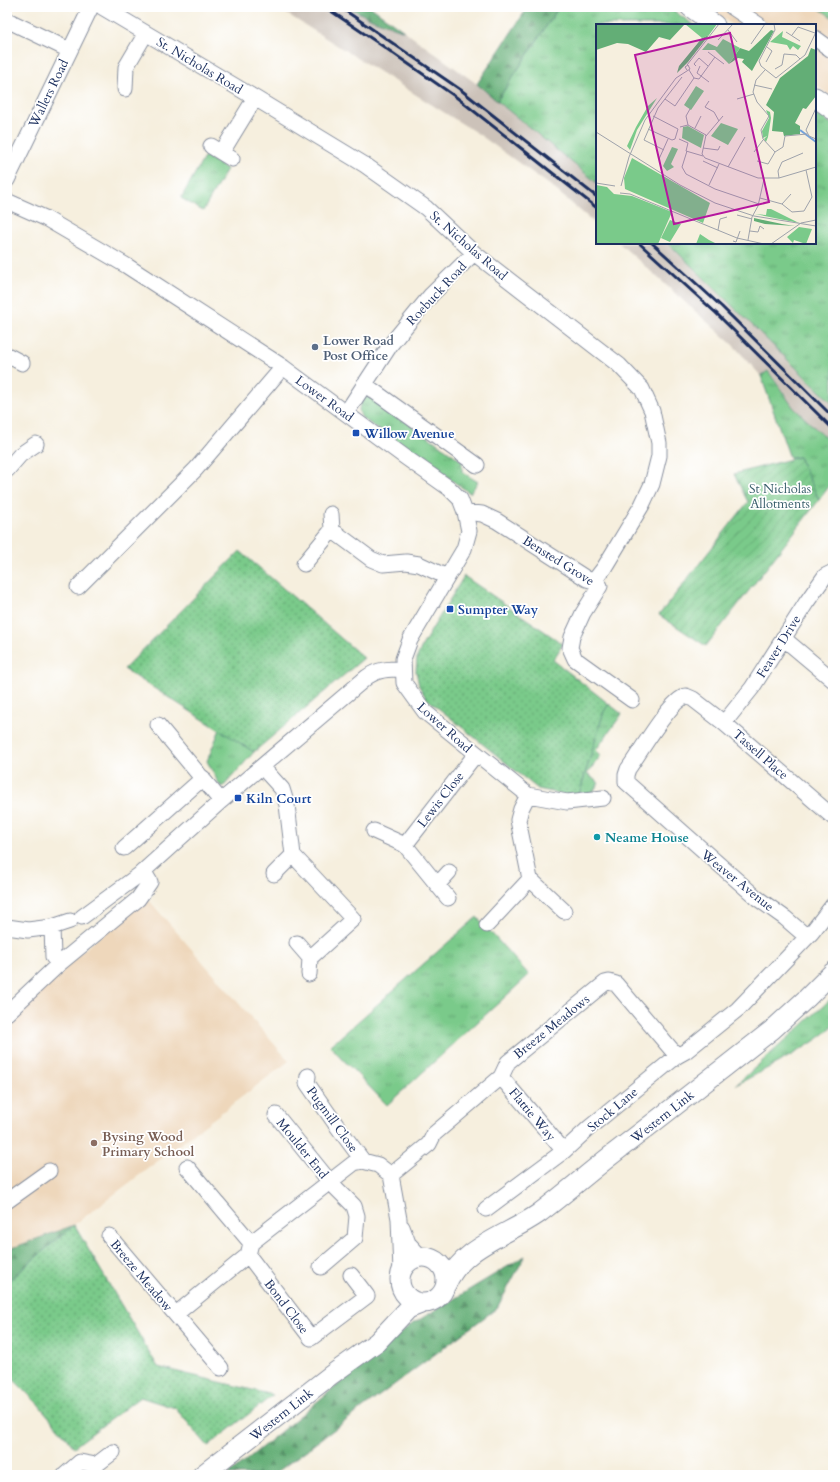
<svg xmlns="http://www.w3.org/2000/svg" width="840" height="1482" font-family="Cardo,serif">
<defs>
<pattern id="grass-tufts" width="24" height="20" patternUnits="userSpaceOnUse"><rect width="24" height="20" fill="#7aca8a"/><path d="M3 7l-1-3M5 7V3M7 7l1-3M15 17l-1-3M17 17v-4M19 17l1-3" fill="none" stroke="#63a474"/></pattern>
<pattern id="forest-firs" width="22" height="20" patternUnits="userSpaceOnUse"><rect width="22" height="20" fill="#63ae76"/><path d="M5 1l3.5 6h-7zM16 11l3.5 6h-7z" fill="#518e64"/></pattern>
<pattern id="park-dots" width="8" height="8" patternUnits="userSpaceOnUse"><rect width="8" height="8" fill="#7aca8a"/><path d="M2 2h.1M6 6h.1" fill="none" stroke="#63a474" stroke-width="1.8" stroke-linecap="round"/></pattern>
<pattern id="garden-furrows" width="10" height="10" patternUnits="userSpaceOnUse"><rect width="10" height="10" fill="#7aca8a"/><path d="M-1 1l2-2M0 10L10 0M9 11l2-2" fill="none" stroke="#63a474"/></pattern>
</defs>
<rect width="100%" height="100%" fill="#fff"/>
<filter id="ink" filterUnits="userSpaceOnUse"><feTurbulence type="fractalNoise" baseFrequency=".025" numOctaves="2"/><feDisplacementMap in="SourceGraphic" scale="8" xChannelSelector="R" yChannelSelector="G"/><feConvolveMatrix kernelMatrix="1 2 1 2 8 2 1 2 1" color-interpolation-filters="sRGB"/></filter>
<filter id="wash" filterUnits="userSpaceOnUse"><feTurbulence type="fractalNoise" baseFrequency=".012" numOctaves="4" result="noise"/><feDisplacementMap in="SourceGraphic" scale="16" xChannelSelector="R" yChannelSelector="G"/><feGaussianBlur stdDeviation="0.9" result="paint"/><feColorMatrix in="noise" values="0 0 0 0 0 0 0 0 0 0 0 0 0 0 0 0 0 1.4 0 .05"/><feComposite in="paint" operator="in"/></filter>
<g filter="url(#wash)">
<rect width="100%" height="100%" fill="#f6efde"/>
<path fill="#eed7bb" d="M 707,7 L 817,7 L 833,18 L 833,98 L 815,85 L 815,25 L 732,25 Z
M 147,898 L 289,1061 L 74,1225 L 7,1250 L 7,1013 Z"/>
<path fill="#ccc2b9" d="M 276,7 L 371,7 L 477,84 L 597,183 L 597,225 L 551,186 L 480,135 Z
M 619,243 L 668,243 L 833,404 L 833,445 L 793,407 L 769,371 L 761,376 L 734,346 Z"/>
<path fill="url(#grass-tufts)" stroke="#4a7c74" d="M 559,7 L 668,7 L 694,25 L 597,25 L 597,183 L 497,101 Z
M 817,7 L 833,7 L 833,18 Z
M 815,112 L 833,125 L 833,404 L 668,243 L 815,243 Z
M 205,156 L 227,169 L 203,211 L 181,198 Z
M 768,371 L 793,407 L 833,445 L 833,481 L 819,500 L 799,457 L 790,458 L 761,376 Z
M 371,396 L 462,461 L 462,472 L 478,482 L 470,493 L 362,418 C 357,409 359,406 364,398 Z
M 609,704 L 622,714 L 596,750 L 601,755 L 587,774 L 599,783 L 592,793 L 579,794 L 604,711 Z
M 220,729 L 254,752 L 223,787 L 220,786 L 207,761 Z
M 477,917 L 529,975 L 387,1105 L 330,1046 Z
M 833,997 C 833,1004 835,1018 833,1024 C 829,1038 752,1076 736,1085 Z"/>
<path fill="url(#forest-firs)" stroke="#3f6e6a" d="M 348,7 L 371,7 L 404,31 L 372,19 Z
M 528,7 L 559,7 L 497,101 L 477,84 Z
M 74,1225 L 7,1282 L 7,1250 Z
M 525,1256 L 497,1308 L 273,1475 L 228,1475 L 409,1326 Z"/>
<path fill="url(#park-dots)" stroke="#4a7c74" d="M 240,551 L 364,658 L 254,752 L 124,669 Z
M 464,576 L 563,644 L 553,660 L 609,704 L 604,711 L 579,794 L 572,796 L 538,789 L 426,698 L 419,686 L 416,671 L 417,657 L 423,644 Z
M 74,1225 L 158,1367 L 273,1395 L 208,1446 L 175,1408 L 140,1397 L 74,1447 L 39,1405 L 7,1373 L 7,1282 Z"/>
<path fill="url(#garden-furrows)" stroke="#4a7c74" d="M 799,457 L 819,500 L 706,646 L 659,615 L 748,502 L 734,474 Z"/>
</g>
<g filter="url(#ink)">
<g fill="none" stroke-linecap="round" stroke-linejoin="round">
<defs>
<path id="minor" d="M 102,7 L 255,98 L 365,165 L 426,208 L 474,253 L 619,365 L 642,389 L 652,411 L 659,443 L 659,456 L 652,484 L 642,505 L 604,568 L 594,581
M 732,7 L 759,25
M 7,20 L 69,50
M 815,38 L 833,51
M 125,89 L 126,67 L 146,33
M 211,146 L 232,159
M 222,152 L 255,98
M 7,180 L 91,7
M 7,201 L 45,218 L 127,266 L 283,367 L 405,457 L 449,488 L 460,499 L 465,512 L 469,531 L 464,549 L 410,640 L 403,659 L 404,683 L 425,712 L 528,795 L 567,802 L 603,798
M 7,355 L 22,363
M 364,384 L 477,465
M 346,413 L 391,344 L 431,295 L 474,253
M 7,470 L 20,455 L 36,444
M 465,512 L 482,514 L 497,521 L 587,579 L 594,581 L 600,586 L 583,613 L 572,637 L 570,648 L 575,659 L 632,700
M 331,514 L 332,530
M 304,564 L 332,530 L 371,559 L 383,564 L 406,562 L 419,564 L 447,577
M 78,587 L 196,469 L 283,367
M 783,638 L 833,680
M 724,723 L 752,688 L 806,603 L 825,576 L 833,572
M 158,725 L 221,801
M 262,767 L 282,789 L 287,805 L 293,855 L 353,919 L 310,958
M 374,831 L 405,845 L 448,898
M 405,845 L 476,754
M 124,848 L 203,778
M 274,874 L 293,855
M 530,879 L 564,911
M 438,884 L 449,872
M 82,917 L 139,875 L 221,801 L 367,677 C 378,669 389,669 402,669
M 487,925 L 530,879 L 518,820 L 521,809 L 528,795
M 7,927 L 28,930 L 52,927 L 70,921
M 52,927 L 53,957 L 59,964
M 807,937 L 785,918 L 757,898 L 731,875 L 626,782 L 626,775 L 628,769 C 640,753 669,701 686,696 L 693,699 L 724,723 L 833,817
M 297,943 L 310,958 L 309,974
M 7,1013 L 59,964 L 138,899 L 150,882 L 144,872
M 308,1076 L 307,1083 L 337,1126 L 363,1161
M 501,1077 L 564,1151
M 276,1115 L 330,1182 L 354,1206 L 357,1216 L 355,1238 L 321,1267
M 187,1167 L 251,1243
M 391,1175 L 429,1144 L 434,1134 L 501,1077 L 508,1062 L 605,983 L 609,982 L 616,984 L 677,1056
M 7,1201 L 49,1171
M 486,1209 L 564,1151 L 590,1127 L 677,1056 L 686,1051 L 738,1009 L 812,932 L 833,905
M 402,1227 L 408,1243 L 421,1257
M 109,1236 L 221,1368
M 248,1255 L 311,1338 L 367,1296 L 351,1275
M 176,1314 L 248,1255 L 251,1243 L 354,1163 L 363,1161 L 378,1165 L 391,1175 L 399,1219 L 401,1272
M 65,1475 L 80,1462 L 96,1465 L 113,1452"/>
<path id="major" d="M 690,7 L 715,25
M 815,97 L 833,110
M400 1280a23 23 0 1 1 46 0a23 23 0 1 1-46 0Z
M 446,1285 C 462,1247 506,1236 538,1214 C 562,1196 585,1176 609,1157 C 664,1115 718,1072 772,1030 L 807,998 L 833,972
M 202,1475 L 331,1375 L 377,1342 L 408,1309 L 421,1304"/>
</defs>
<use href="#minor" stroke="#888f9e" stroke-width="17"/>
<use href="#major" stroke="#888f9e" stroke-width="21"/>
<use href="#minor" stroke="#fff" stroke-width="15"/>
<use href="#major" stroke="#fff" stroke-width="19"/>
<path stroke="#1b2f5e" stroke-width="3" d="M 325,7 L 384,47 L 456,97 L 597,208
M 340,7 L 461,90 L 597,197
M 639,243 L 716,313 L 833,429
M 652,243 L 722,307 L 833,417"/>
</g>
</g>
<circle fill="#5c6f8a" stroke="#fff" stroke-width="1.5" cx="315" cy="347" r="4"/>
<g fill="#1a4fb4" stroke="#fff" stroke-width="1.5">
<rect x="352" y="429" width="8" height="8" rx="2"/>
<rect x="446" y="605" width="8" height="8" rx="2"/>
<rect x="234" y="794" width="8" height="8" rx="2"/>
</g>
<circle fill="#0f9aa8" stroke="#fff" stroke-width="1.5" cx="597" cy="837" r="4"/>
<circle fill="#8d6e63" stroke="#fff" stroke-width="1.5" cx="94" cy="1143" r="4"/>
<g text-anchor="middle" stroke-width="3.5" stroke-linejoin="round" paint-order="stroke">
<g font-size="13" fill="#1b2f5e" stroke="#fff">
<text transform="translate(200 65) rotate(31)" y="5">St. Nicholas Road</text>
<text transform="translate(48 93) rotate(-64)" y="5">Wallers Road</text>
<text transform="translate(469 245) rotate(41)" y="5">St. Nicholas Road</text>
<text transform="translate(436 293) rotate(-47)" y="5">Roebuck Road</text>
<text transform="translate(325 398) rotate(36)" y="5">Lower Road</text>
<text transform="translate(559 560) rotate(32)" y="5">Bensted Grove</text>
<text transform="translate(778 646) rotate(-58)" y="5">Feaver Drive</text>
<text transform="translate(445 727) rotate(42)" y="5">Lower Road</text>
<text transform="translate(761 754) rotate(41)" y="5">Tassell Place</text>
<text transform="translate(440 799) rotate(-52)" y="5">Lewis Close</text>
<text transform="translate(738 880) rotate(39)" y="5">Weaver Avenue</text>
<text transform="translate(551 1026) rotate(-39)" y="5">Breeze Meadows</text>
<text transform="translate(612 1109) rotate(-40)" y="5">Stock Lane</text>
<text transform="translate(533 1114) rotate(50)" y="5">Flattie Way</text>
<text transform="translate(662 1116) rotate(-38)" y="5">Western Link</text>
<text transform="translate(333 1119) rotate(54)" y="5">Pugmill Close</text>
<text transform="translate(303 1148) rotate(51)" y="5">Moulder End</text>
<text transform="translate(142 1275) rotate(50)" y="5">Breeze Meadow</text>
<text transform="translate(287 1306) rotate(53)" y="5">Bond Close</text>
<text transform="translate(281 1414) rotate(-38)" y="5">Western Link</text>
</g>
<g font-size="13" font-weight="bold" fill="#4e5e75" stroke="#fff" text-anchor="start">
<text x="323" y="345">Lower Road<tspan x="323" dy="15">Post Office</tspan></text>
</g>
<g font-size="13" font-weight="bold" fill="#164399" stroke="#fff" text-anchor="start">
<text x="364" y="438">Willow Avenue</text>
<text x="458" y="614">Sumpter Way</text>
<text x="246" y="803">Kiln Court</text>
</g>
<g font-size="13" fill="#385e6b" stroke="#fff">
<text x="780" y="493">St Nicholas<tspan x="780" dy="15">Allotments</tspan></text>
</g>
<g font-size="13" font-weight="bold" fill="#0d838f" stroke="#fff" text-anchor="start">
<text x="605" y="842">Neame House</text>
</g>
<g font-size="13" font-weight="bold" fill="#785e54" stroke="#fff" text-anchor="start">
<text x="102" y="1141">Bysing Wood<tspan x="102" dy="15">Primary School</tspan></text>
</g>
</g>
<g transform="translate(596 24)">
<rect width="220" height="220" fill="#f6efde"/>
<path d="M 89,0 L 121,0 L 113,11 L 106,14 ZM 100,62 L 108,67 L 95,86 L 88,81 ZM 61,74 L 41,106 L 34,126 L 31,122 L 40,103 L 52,82 ZM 170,86 L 174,88 L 175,94 L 172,113 L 170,118 L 168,115 L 171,112 L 167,114 L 166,107 L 173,94 ZM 36,134 L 114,179 L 107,199 L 29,165 L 28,154 ZM 171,185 L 175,185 L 203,199 L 159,190 L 170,191 ZM 74,196 L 85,200 L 74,218 L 65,214 ZM 203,203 L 216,205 L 210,220 L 198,216 L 197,219 L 191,213 ZM 104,210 L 113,216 L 121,220 L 100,220 Z" fill="#7aca8a"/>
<path d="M 0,0 L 89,0 L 74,16 L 63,13 L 50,28 L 32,20 L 21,19 L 0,26 ZM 175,6 L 178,7 L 156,47 L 146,38 L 148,35 L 142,34 L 133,40 L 144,24 L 153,27 ZM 113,11 L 92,38 L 81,49 L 83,42 L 106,14 ZM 215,24 L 220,26 L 220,72 L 210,85 L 207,84 L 199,99 L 204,102 L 204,110 L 188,112 L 187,108 L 176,107 L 178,88 L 170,81 L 184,54 L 212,32 ZM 158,194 L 186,200 L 199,202 L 169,200 L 158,197 Z" fill="#63ae76"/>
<path d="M 187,7 L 186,13 L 205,22 L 202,26 L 197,22 L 194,26 L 191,21 L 174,18 ZM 127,15 L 144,24 L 133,40 L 119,26 L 106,26 L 112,19 L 121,23 ZM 125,99 L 142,105 L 132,121 L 115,112 ZM 92,102 L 108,111 L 105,124 L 86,114 L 87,103 ZM 0,161 L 11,163 L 18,170 L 36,172 L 76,188 L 62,220 L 0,220 Z" fill="#7aca8a"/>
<path d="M 76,123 L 82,125 L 75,140 L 78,143 L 71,147 L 67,142 Z" fill="#7aca8a"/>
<path d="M202 209a5 5 0 1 1 10 0a5 5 0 1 1-10 0Z" fill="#7aca8a"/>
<path fill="none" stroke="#73a2dc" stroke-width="2" d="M 204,106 L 220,118"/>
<path fill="none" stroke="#9ea2ab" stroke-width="1" d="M 178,0 L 179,6 L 163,37 L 165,42 L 180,54 L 209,31 L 220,8M 132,6 L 141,18M 190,8 L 204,17M 196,11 L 202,3 L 219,9M 122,16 L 137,0M 155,20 L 169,0M 112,28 L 128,40M 170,38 L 176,27 L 171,23M 91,41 L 123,0M 100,42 L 98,40 L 103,34 L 112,42M 104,42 L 101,49 L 113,58M 179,45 L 186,41 L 188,30 L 200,31 L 204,35M 93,46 L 98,54 L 103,55 L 119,33M 169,46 L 160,56 L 157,68 L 161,78 L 173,92 L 165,106 L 167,115 L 179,128 L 187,123 L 189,112 L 211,110M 158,61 L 176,65M 69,75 L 79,82 L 98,54M 141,75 L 158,70M 113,77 L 109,83 L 118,88 L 123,97M 220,84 L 210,106 L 213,112 L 220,115M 92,101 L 90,92 L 94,85M 84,103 L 92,101 L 110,111 L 106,130 L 109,134 L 162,154 L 183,154 L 220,143M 99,104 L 105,92M 52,105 L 76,116 L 79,115 L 82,105 L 57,92M 0,108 L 84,161 L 119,179 L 158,192 L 220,202M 110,112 L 127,92M 83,115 L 92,119 L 90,127 L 107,132M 107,124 L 122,126 L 124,122M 68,126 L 48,116 L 62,84 L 86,53M 91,127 L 86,143 L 90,150 L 119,165 L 163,180M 158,128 L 167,116M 63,135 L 72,115M 107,137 L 122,144M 161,137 L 172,140 L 179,128M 132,143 L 149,113M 183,154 L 182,147 L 186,138 L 207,129M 0,159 L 19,162M 113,161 L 123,140M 25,162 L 33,133 L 49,96 L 80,54 L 94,45 L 92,41 L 89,43 L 91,46M 24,169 L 34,170 L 141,214 L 168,220M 164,174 L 186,180 L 196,188 L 208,187 L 216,173 L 210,146M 186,180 L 195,170M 141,191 L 156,195M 122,206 L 124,195 L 131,193M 154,207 L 162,208 L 164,202 L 168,205M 152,216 L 156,193 L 162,182 L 168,155M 137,217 L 140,218 L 144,207M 175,220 L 205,199 L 220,196"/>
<path fill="#b5179e" fill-opacity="0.15" stroke="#b5179e" stroke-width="2" d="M 134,9 L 173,178 L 78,200 L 39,31 Z"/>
<rect width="220" height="220" fill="none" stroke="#1b2f5e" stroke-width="2"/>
</g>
<rect width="840" height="1482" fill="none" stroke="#fff" stroke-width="24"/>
</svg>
